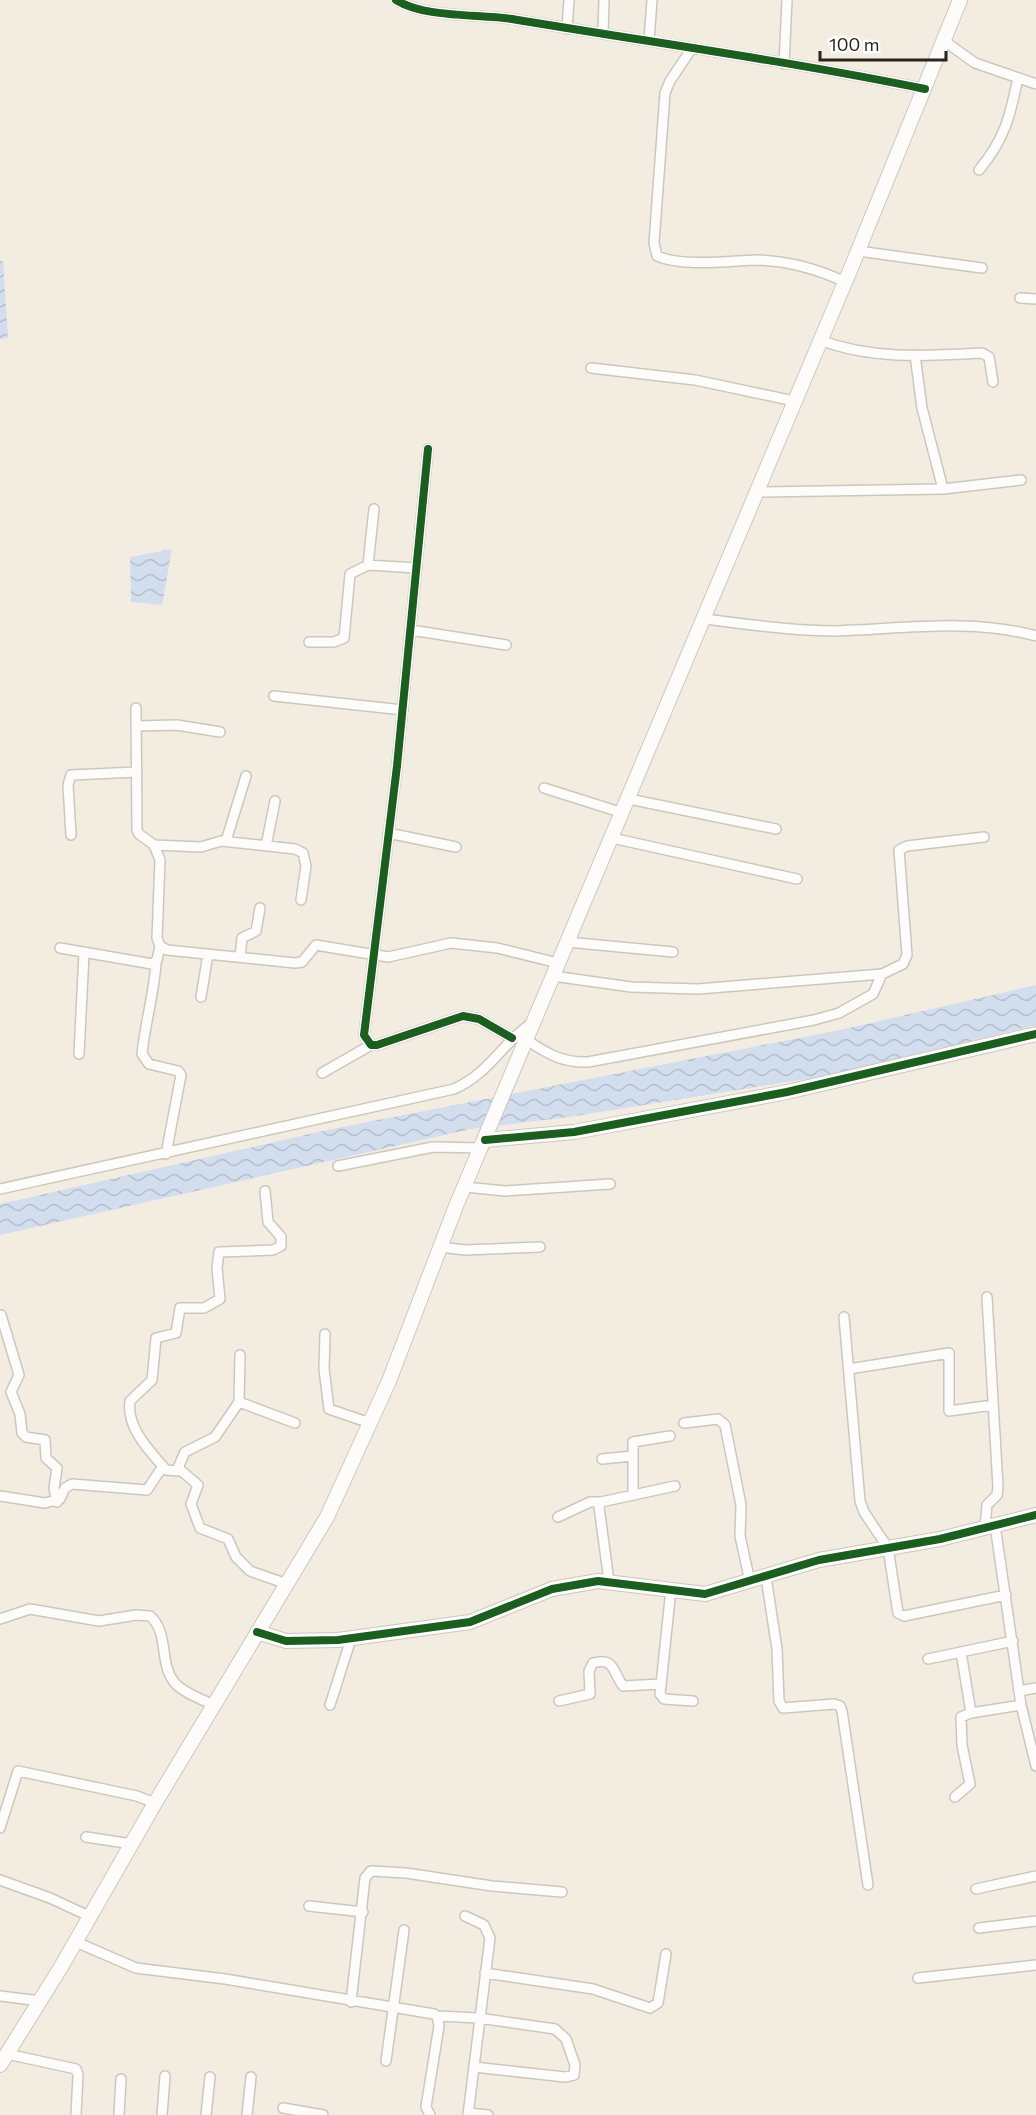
<svg xmlns="http://www.w3.org/2000/svg" width="1036" height="2115" font-family="Commissioner,sans-serif">
<defs>
<pattern id="water-waves" width="16" height="10" patternUnits="userSpaceOnUse" patternTransform="scale(1.5)"><rect width="16" height="10" fill="#d2ddee"/><path d="M0 5q4-4 8 0t8 0" fill="none" stroke="#b4becc"/></pattern>
</defs>
<rect width="100%" height="100%" fill="#f3ede1"/>
<path fill="url(#water-waves)" d="M 0,261 L 3,261 L 8,338 L 0,339 Z
M 172,549 L 162,605 L 131,602 L 130,557 Z
M 1036,985 L 1036,1025 L 831,1075 L 569,1117 L 471,1129 L 0,1235 L 0,1204 L 332,1129 L 840,1030 Z"/>
<g fill="none" stroke-linecap="round" stroke-linejoin="round">
<defs>
<path id="street" d="M 396,0 C 425,18 477,14 512,19 C 649,42 788,61 925,89
M 567,29 L 569,0
M 603,34 L 604,0
M 649,40 L 652,0
M 943,40 L 975,63 L 1036,84
M 692,48 L 670,81 L 665,93 L 654,243 L 657,256 C 681,267 728,261 755,260 C 785,260 818,269 845,282
M 784,64 L 787,0
M 979,170 C 1005,139 1010,116 1018,78
M 858,251 L 982,268
M 1020,298 L 1036,299
M 820,340 C 872,360 928,356 982,353 L 989,357 L 993,382
M 915,355 L 922,408 L 943,489
M 591,368 L 695,380 L 794,401
M 428,449 L 397,766 L 364,1035 L 371,1045 L 377,1045 L 463,1016 L 479,1019 L 512,1038
M 756,492 L 943,489 L 1021,480
M 368,565 L 374,509
M 704,619 C 747,624 792,631 836,631 C 903,629 970,618 1036,636
M 411,630 L 506,645
M 309,642 L 334,642 L 344,638 L 350,574 L 368,565 L 417,568
M 274,696 L 403,710
M 136,708 L 137,830 L 139,834 L 154,845 L 160,860 L 157,938 L 160,946 L 167,950 L 295,963 L 302,962 L 316,945 L 388,957 L 451,943 L 497,948 L 558,963
M 136,726 L 177,725 L 220,732
M 544,788 L 623,813
M 629,799 L 776,829
M 388,833 L 456,847
M 71,835 L 68,785 L 71,775 L 137,772
M 612,838 L 797,879
M 226,841 L 246,776
M 154,845 L 201,847 L 221,841 L 295,849 L 303,853 L 306,866 L 301,900
M 266,846 L 275,801
M 567,942 L 673,952
M 60,948 L 152,964 L 157,960 L 160,946
M 240,957 L 242,938 L 256,931 L 260,908
M 156,963 C 154,994 145,1023 142,1054 L 149,1064 L 178,1071 L 181,1075 L 166,1154
M 553,976 L 631,987 L 698,989 L 882,974 L 903,964 L 907,955 L 899,850 L 907,846 L 984,837
M 201,997 L 208,954
M 528,1041 C 548,1054 563,1063 588,1062 L 814,1020 L 839,1013 L 873,994 L 882,974
M 79,1054 L 84,953
M 322,1073 L 371,1045
M 338,1166 L 433,1147 L 483,1148
M 465,1187 L 505,1191 L 610,1184
M 0,1189 L 454,1089 C 490,1073 502,1043 533,1022
M 440,1247 L 465,1250 L 540,1247
M 1,1315 L 19,1375 L 11,1392 L 20,1414 L 22,1433 L 26,1437 L 45,1440 L 46,1458 L 57,1468 L 54,1488 L 57,1502
M 844,1317 L 860,1501 L 864,1512 L 888,1548 L 898,1613 L 904,1616 L 1006,1595
M 325,1334 L 324,1369 L 329,1409 L 370,1423
M 240,1355 L 239,1402 L 215,1437 L 185,1452 L 178,1468 L 198,1485 L 191,1504 L 200,1528 L 228,1539 L 236,1557 L 250,1571 L 287,1584
M 849,1369 L 949,1353 L 949,1411 L 993,1405
M 239,1402 L 295,1423
M 684,1423 L 718,1419 L 725,1425 L 741,1505 L 740,1536 L 750,1582
M 602,1459 L 632,1456
M 179,1471 L 166,1470 C 150,1451 126,1428 130,1401 L 152,1380 L 156,1338 L 176,1333 L 180,1308 L 204,1308 L 220,1299 L 217,1268 L 219,1252 L 273,1250 L 281,1246 L 281,1237 L 268,1222 L 265,1191
M 633,1494 L 633,1442 L 670,1436
M 0,1496 L 45,1503 L 60,1499 L 65,1488 L 72,1484 L 147,1490 L 163,1466
M 558,1517 L 590,1502 L 601,1502
M 995,1525 L 1021,1705 L 1036,1766
M 985,1528 L 987,1505 L 997,1495 L 998,1487 L 987,1297
M 766,1577 L 777,1649 L 779,1701 L 783,1708 L 834,1704 L 840,1706 L 842,1711 L 868,1885
M 609,1581 L 599,1507 L 601,1502 L 675,1486
M 671,1589 L 660,1694 L 664,1699 L 693,1701
M 0,1619 L 30,1609 L 99,1621 L 136,1615 L 150,1616 C 169,1632 159,1663 174,1682 C 183,1693 202,1699 215,1706
M 961,1652 L 971,1713
M 928,1659 L 1013,1641
M 1019,1691 L 1036,1688
M 559,1701 L 590,1694 L 589,1671 L 593,1663 C 615,1657 612,1671 623,1686 L 661,1684
M 330,1705 L 351,1639
M 955,1797 L 970,1784 L 962,1745 L 961,1717 L 971,1713 L 1021,1705
M 0,1828 L 18,1771 L 137,1796 L 155,1803
M 86,1837 L 132,1844
M 0,1880 L 50,1898 L 91,1917
M 976,1889 L 1036,1876
M 309,1906 L 363,1912
M 465,1916 L 484,1925 L 490,1938 L 468,2115
M 979,1928 L 1036,1921
M 76,1942 L 136,1968 L 225,1979 L 434,2014 L 437,2016 L 439,2026 L 426,2107 L 430,2115
M 485,1973 L 593,1989 L 650,2008 L 658,2003 L 666,1954
M 918,1978 L 1036,1965
M 0,1996 L 40,2001
M 351,2002 L 365,1878 L 371,1871 L 406,1873 L 492,1886 L 562,1892
M 437,2016 L 479,2018 L 555,2029 L 566,2039 L 575,2065 L 574,2075 L 565,2077 L 474,2067
M 7,2054 L 76,2069 L 78,2075 L 76,2115
M 386,2061 L 404,1930
M 283,2108 L 323,2115
M 468,2113 L 488,2115
M 119,2115 L 121,2079
M 162,2115 L 165,2076
M 206,2115 L 210,2077
M 247,2115 L 251,2077"/>
<path id="secondary" d="M 485,1140 L 574,1132 L 787,1092 L 1036,1034
M 257,1632 L 286,1641 L 338,1640 L 470,1622 L 552,1589 L 598,1581 L 705,1594 L 819,1560 L 940,1539 L 1036,1515
M 0,2065 L 61,1967 L 155,1803 L 327,1517 L 389,1381 L 456,1206 L 851,268 L 960,0"/>
</defs>
<use href="#street" stroke="#ccc7be" stroke-width="12"/>
<use href="#secondary" stroke="#ccc7be" stroke-width="16"/>
<use href="#street" stroke="#fdfcfa" stroke-width="9"/>
<use href="#secondary" stroke="#fdfcfa" stroke-width="14"/>
<defs>
<path id="cycleway" d="M 396,0 C 425,18 477,14 512,19 C 649,42 788,61 925,89
M 428,449 L 397,766 L 364,1035 L 371,1045 L 377,1045 L 463,1016 L 479,1019 L 512,1038
M 485,1140 L 574,1132 L 787,1092 L 1036,1034
M 257,1632 L 286,1641 L 338,1640 L 470,1622 L 552,1589 L 598,1581 L 705,1594 L 819,1560 L 940,1539 L 1036,1515"/>
</defs>
<use href="#cycleway" stroke="#fff" stroke-width="11"/>
<use href="#cycleway" stroke="#1b5e20" stroke-width="8"/>
</g>
<path d="M820 51v9h126v-9" fill="none" stroke="#29251d" stroke-width="3"/>
<text x="829" y="51" font-size="18" fill="#29251d" stroke="#ffffff" stroke-width="4.5" paint-order="stroke">100 m</text>
</svg>
